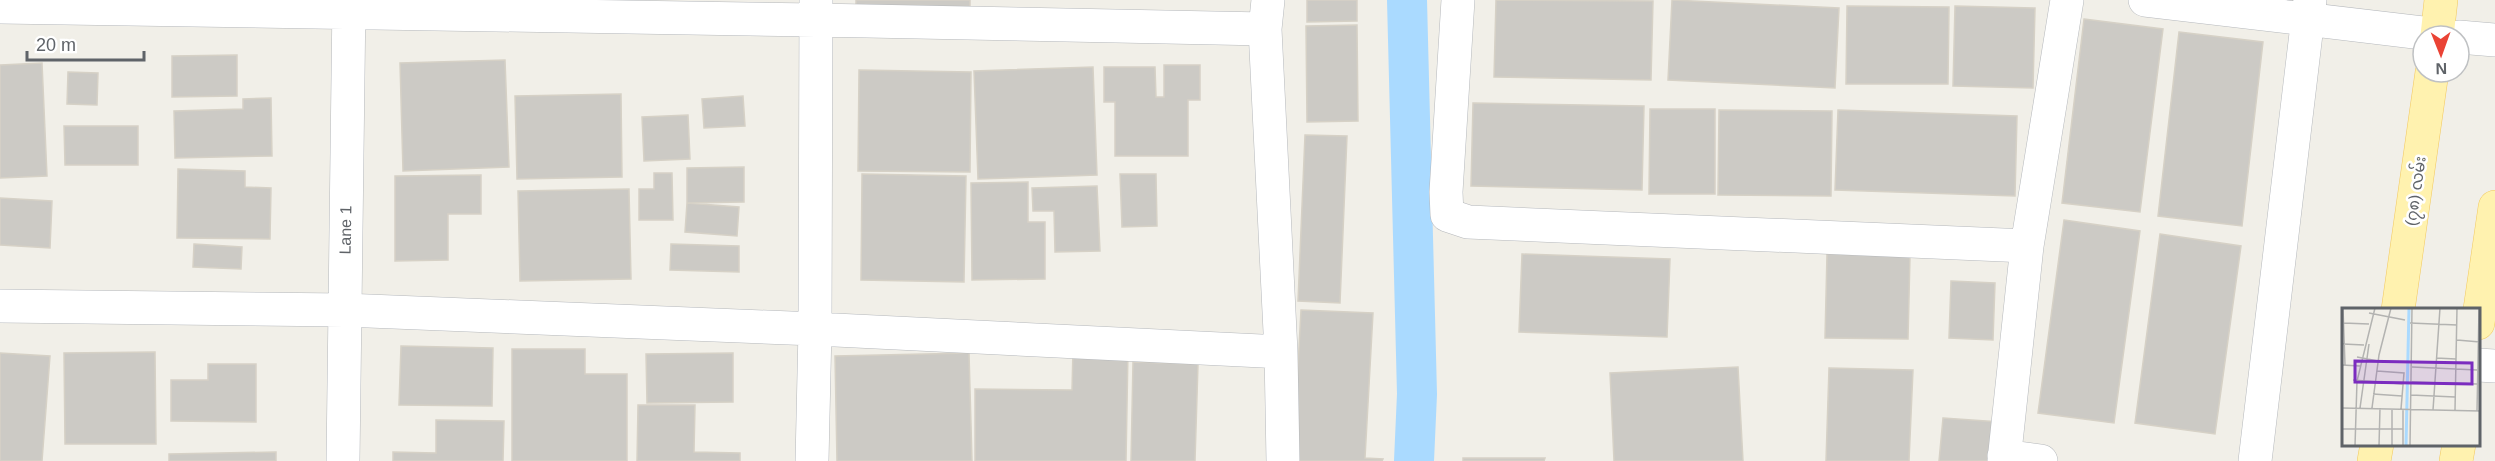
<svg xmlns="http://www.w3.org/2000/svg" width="2495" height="461" font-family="Helvetica,'Noto Sans Myanmar',sans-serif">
<rect width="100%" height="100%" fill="#f1efe8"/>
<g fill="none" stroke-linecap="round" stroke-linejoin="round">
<path stroke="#aadaff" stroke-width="40" d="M 1407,0 L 1417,394 L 1414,461"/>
</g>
<path fill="#cccac5" stroke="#d6d1c6" stroke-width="1.5" d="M 856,0 L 970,0 L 970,7 L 856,6 Z
M 1307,0 L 1357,0 L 1357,21 L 1307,22 Z
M 1496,0 L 1653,1 L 1651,80 L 1494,77 Z
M 1672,0 L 1839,8 L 1835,88 L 1668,80 Z
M 1847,6 L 1949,7 L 1948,84 L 1846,84 Z
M 1955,6 L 2035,8 L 2033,88 L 1953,86 Z
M 2084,19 L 2163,29 L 2140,212 L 2062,203 Z
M 1357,25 L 1358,121 L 1307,122 L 1306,26 Z
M 2179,32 L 2263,42 L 2242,226 L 2158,216 Z
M 237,55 L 237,96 L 172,97 L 172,56 Z
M 505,60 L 509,167 L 403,171 L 400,63 Z
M 42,63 L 47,176 L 0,178 L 0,65 Z
M 1164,65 L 1200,65 L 1200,100 L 1188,100 L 1188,156 L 1115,156 L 1115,102 L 1104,102 L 1104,67 L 1155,67 L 1156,97 L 1164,97 Z
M 1093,67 L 1097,175 L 978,179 L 974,71 Z
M 859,70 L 971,72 L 970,172 L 858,171 Z
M 68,72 L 98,73 L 97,105 L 67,104 Z
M 621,94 L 622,177 L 517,179 L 515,96 Z
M 743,96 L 745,126 L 704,128 L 702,99 Z
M 271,98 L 272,156 L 175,158 L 174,111 L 243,109 L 243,99 Z
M 1473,103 L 1644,106 L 1642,190 L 1471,186 Z
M 1650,109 L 1715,109 L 1715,194 L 1649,194 Z
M 1719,110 L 1832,111 L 1831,196 L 1718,195 Z
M 1838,110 L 2017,116 L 2015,196 L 1835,190 Z
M 688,115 L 690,159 L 644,161 L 642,117 Z
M 64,126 L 138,126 L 138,165 L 65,165 Z
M 1305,135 L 1347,136 L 1340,303 L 1298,301 Z
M 744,167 L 744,202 L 687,203 L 687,168 Z
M 178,169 L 245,171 L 245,187 L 271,188 L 270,239 L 177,238 Z
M 654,173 L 672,173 L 673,220 L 639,220 L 639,189 L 654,189 Z
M 862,174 L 966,176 L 964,282 L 861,280 Z
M 1120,174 L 1156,174 L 1157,226 L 1122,227 Z
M 481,175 L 481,214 L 448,214 L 448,260 L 395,261 L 395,176 Z
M 1028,182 L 1028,222 L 1045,222 L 1045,279 L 972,280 L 971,183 Z
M 1097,186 L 1100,251 L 1055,252 L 1054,211 L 1033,211 L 1032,188 Z
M 629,189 L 631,279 L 520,281 L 518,191 Z
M 0,198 L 52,201 L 50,248 L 0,245 Z
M 687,203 L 739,207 L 737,236 L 685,232 Z
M 2064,220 L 2140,231 L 2114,423 L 2038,413 Z
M 2160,234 L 2241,246 L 2215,434 L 2135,423 Z
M 194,244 L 242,247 L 241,269 L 193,267 Z
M 671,244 L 739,246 L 739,272 L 670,270 Z
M 1522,254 L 1670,259 L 1667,337 L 1519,332 Z
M 1827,254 L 1910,256 L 1908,339 L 1825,338 Z
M 1951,281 L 1995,283 L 1993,340 L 1949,338 Z
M 1301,310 L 1373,313 L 1365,458 L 1383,459 L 1382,461 L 1293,461 Z
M 401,346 L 493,348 L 492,406 L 399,405 Z
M 512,349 L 585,349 L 585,374 L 627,374 L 627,461 L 512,461 Z
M 1073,349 L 1128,350 L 1126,461 L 975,461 L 975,389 L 1072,390 Z
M 155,352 L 156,444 L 65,444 L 64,353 Z
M 0,353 L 50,356 L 42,461 L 0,461 Z
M 733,353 L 733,402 L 647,403 L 646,354 Z
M 969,353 L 972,461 L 837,461 L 835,356 Z
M 1133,362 L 1198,364 L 1195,461 L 1131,461 Z
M 208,364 L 256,364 L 256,422 L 171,421 L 171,380 L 208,380 Z
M 1738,367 L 1743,461 L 1614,461 L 1610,373 Z
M 1829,368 L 1913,370 L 1909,461 L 1826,461 Z
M 638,405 L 695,405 L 694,452 L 740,453 L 740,461 L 637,461 Z
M 1943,418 L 2000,422 L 1997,461 L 1939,461 Z
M 436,420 L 504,421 L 503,461 L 393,461 L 393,452 L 436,453 Z
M 276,452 L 276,461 L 169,461 L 169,454 Z
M 1463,458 L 1545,458 L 1544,461 L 1463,461 Z"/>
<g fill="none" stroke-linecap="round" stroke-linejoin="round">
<defs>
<path id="minor" d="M 1268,0 L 1265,29 L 1281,352 L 1283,461
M 1458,0 L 1446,192 L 1447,215 L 1468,222 L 2027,246
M 2145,0 L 2448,36
M 0,7 L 816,20 L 1265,29
M 2459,37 L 2495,40
M 0,306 L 344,310 L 815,329 L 1281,352
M 2478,365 L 2495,366
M 2004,456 L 2041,461
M 343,461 L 349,0
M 812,461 L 815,329 L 816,0
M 2004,461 L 2027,246 L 2067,0
M 2255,461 L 2310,0"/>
<path id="major" d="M 2437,36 L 2441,0
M 2398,310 L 2432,72
M 2478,323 L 2495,207
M 2374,461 L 2377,444
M 2456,461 L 2459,444"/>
</defs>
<use href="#minor" stroke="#b5b8bc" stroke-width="34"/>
<use href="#major" stroke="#f2c960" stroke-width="34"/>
<use href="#minor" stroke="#fff" stroke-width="33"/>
<use href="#major" stroke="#fff2af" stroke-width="33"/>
</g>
<g text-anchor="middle" stroke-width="5" stroke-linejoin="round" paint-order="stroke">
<g font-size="16" fill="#5f6368" stroke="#fff">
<text transform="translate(2415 191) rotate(-82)" y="6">(၇၈) လမ်း</text>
<text transform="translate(345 230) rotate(-89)" y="6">Lane 1</text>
</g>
</g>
<g transform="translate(2342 308)">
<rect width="138" height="138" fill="#f1efe8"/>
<path fill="none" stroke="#aadaff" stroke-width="3" d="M 64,138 L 67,0"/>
<path fill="none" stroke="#b3b3b1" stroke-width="1.5" d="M 1,0 L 3,57M 27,5 L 63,12M 1,15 L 27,16M 68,15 L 115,17M 115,32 L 138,34M 1,36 L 22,37M 15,49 L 36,53M 94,50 L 114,51M 0,57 L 18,58M 70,59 L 135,62M 35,63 L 62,65 L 59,101M 11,72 L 61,76M 70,74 L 135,76M 31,86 L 60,88M 69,87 L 113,89M 0,100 L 138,103M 18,100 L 27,36M 30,100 L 37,47 L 49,0M 50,101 L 50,138M 61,101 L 61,138M 91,102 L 98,0M 113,102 L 115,0M 135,103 L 137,0M 0,121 L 61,121M 13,138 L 15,73 L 33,0M 37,138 L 38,100M 68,138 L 70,0"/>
<path fill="#7b2cbf" fill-opacity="0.15" stroke="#7b2cbf" stroke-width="3" d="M 13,53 L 130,55 L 130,76 L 13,74 Z"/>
<rect width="138" height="138" fill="none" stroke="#5f6368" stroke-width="3"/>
</g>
<g transform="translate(2441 54) rotate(179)"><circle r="28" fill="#ffffff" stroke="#bfc1c3" stroke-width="1.5"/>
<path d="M0-4.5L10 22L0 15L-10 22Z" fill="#ea4335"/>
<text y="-9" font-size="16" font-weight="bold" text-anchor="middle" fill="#5f6368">N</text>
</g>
<path d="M27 51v9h117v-9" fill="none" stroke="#5f6368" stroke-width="3"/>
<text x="36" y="51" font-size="18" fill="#5f6368" stroke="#ffffff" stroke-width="4.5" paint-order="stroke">20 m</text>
</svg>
